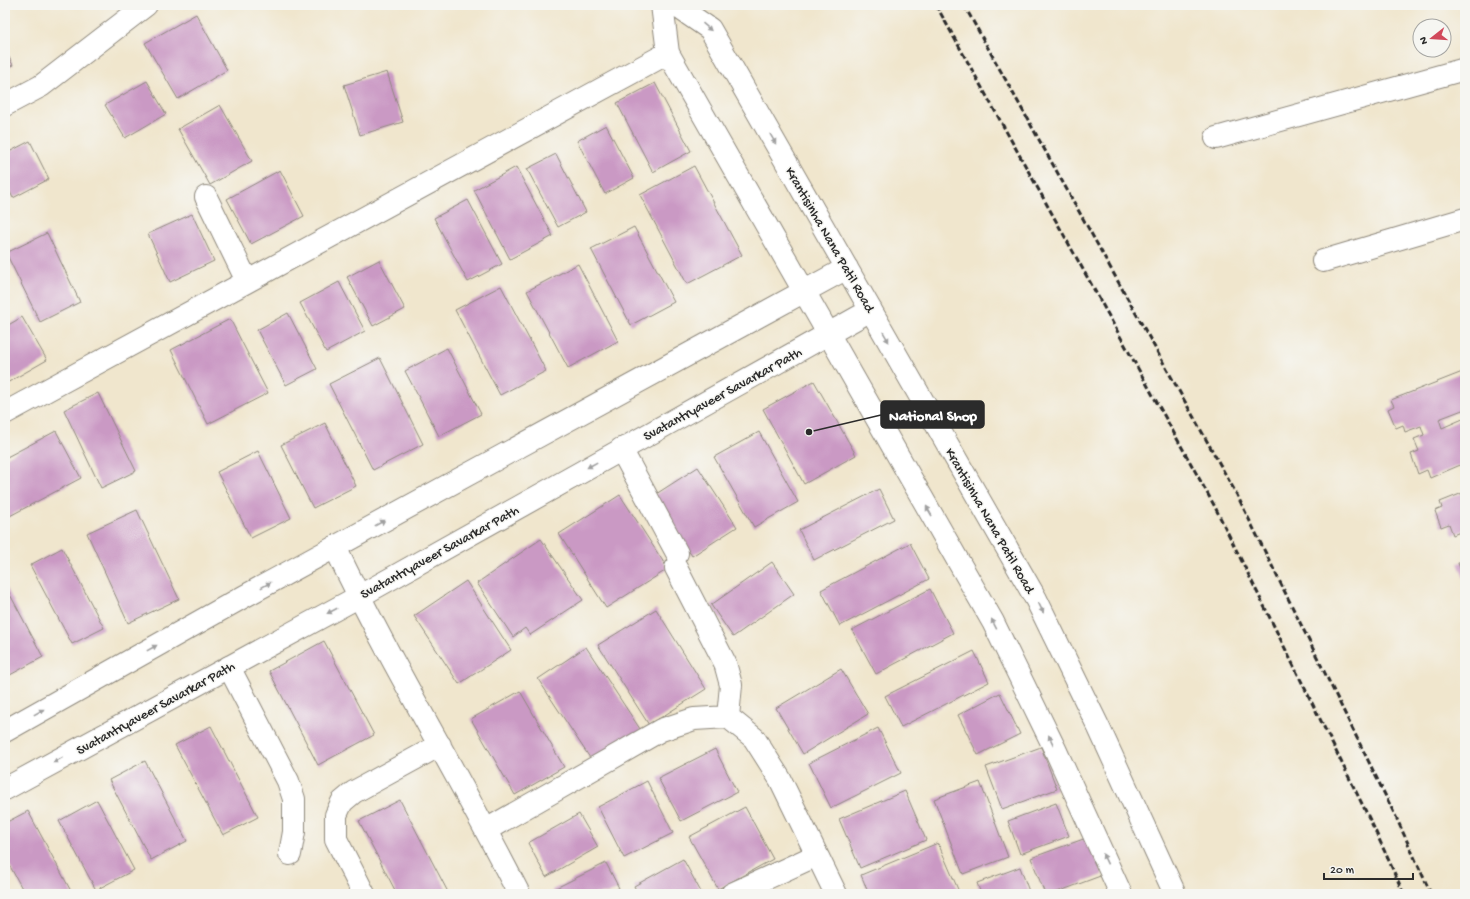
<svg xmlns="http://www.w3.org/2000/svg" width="1470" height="899" font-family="'Gochi Hand',sans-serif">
<rect width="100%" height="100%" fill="#f6f6f2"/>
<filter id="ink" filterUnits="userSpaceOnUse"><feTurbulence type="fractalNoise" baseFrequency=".025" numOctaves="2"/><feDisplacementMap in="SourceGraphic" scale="8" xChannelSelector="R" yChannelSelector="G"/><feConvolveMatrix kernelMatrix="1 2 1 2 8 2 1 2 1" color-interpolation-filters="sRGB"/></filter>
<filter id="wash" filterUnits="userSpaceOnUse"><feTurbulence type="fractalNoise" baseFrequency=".012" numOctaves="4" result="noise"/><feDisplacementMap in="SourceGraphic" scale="16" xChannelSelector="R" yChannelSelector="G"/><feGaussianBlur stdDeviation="0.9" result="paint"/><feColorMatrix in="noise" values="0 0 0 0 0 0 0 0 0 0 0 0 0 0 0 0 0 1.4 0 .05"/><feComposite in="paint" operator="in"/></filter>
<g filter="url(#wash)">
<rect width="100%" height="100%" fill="#f0e6cd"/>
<g id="blocks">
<path fill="#ca99c4" d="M 196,14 L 227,70 L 178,99 L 145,43 Z
M 5,50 L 13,65 L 5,69 Z
M 387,72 L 403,122 L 360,135 L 344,85 Z
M 147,81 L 166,114 L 125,138 L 105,105 Z
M 655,83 L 691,151 L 653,172 L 617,103 Z
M 220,105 L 252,161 L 210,185 L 178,129 Z
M 606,125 L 634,178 L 605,194 L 577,141 Z
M 30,141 L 49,179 L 13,198 L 5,182 L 5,154 Z
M 556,154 L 586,212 L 558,227 L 527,169 Z
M 694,166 L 742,255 L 687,284 L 640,195 Z
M 516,167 L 553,236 L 510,259 L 474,190 Z
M 280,170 L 304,216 L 251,244 L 227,199 Z
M 468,200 L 502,264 L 468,282 L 434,218 Z
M 192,214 L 214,261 L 170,282 L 148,234 Z
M 634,227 L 674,302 L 631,325 L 591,249 Z
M 47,233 L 80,302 L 40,322 L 6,253 Z
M 379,260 L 405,309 L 373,326 L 347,277 Z
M 578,264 L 618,341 L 568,368 L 527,291 Z
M 339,282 L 365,331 L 326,352 L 300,303 Z
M 501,286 L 546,371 L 500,395 L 455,310 Z
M 288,313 L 317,369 L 286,385 L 257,330 Z
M 22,317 L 47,360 L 5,384 L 5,327 Z
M 230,319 L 268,393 L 208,424 L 171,350 Z
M 447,348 L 481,414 L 439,436 L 405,371 Z
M 380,358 L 423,444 L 373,470 L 329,384 Z
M 1465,371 L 1465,409 L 1439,419 L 1442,428 L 1465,418 L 1465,463 L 1430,478 L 1427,470 L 1418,474 L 1411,454 L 1419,451 L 1414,439 L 1424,435 L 1421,426 L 1405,432 L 1403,425 L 1396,428 L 1388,409 L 1394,406 L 1391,400 Z
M 814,381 L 856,455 L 804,484 L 763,409 Z
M 98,393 L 136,471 L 101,488 L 64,410 Z
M 325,423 L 356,486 L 313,508 L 281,445 Z
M 56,431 L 81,478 L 6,518 L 5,516 L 5,458 Z
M 759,432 L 798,502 L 754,527 L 714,457 Z
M 258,451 L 291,518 L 251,538 L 217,472 Z
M 698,467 L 737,527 L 692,556 L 653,496 Z
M 879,489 L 894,519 L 814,560 L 799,530 Z
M 1465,492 L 1465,530 L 1453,535 L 1449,524 L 1441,527 L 1435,511 L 1442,508 L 1440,502 Z
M 620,495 L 668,569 L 606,608 L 559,534 Z
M 137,510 L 179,599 L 128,623 L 87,533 Z
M 541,539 L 583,600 L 530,635 L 525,628 L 513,637 L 477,583 Z
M 910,543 L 929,579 L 840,626 L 821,590 Z
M 62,548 L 104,628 L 72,644 L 30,565 Z
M 1465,561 L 1465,581 L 1458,563 Z
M 772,562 L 794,594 L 733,637 L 711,605 Z
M 466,581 L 511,650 L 459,684 L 414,616 Z
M 5,585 L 43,657 L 10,675 L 5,665 Z
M 930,589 L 953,633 L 876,674 L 852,630 Z
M 656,609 L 706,689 L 649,725 L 598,645 Z
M 324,641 L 374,735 L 318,765 L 269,671 Z
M 586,647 L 642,732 L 594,764 L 538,679 Z
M 974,651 L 989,682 L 901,727 L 885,696 Z
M 841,669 L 868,714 L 803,754 L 776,708 Z
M 520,691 L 564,767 L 515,795 L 471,719 Z
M 1000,693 L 1020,734 L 978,755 L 958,715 Z
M 211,726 L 258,817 L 223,835 L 175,745 Z
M 878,728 L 901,773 L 831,808 L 809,763 Z
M 1041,747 L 1057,789 L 1002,809 L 986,767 Z
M 715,749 L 737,792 L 681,821 L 658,778 Z
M 145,761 L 187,841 L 151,860 L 109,780 Z
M 647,781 L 673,833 L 624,858 L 598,807 Z
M 980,782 L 1008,857 L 963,874 L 934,799 Z
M 905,791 L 926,840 L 860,868 L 839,819 Z
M 97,800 L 134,870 L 96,890 L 59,821 Z
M 400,800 L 449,894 L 397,894 L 359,821 Z
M 1056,803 L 1069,836 L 1020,854 L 1008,821 Z
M 745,807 L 773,859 L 718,889 L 689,837 Z
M 28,811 L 72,893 L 71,894 L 25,894 L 5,857 L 5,823 Z
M 579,814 L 598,847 L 546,877 L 528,843 Z
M 1089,837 L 1103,875 L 1052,894 L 1045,894 L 1031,858 Z
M 938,843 L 960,894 L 869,894 L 861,875 Z
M 683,859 L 701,892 L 698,894 L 638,894 L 634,886 Z
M 606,863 L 619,888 L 608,894 L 554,894 L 552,890 Z
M 1020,867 L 1030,894 L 981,894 L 977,883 Z"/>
</g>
</g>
<g filter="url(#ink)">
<use href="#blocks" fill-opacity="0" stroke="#8e887c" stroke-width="1"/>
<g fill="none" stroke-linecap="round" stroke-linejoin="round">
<defs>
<path id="minor" d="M 5,105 L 41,86 L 146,5
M 1216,138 L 1465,69
M 206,197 L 247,281
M 1323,261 L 1465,219
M 5,413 L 668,53
M 621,449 L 677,553
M 335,547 C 391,665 460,777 519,894
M 676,568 L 725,663 L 731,685 L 728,717
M 229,667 L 288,781 L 294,799 L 294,832 L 290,854
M 486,830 L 661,730 L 694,719 L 728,717 L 754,738 L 780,779 L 836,894
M 364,894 L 336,839 L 336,815 L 342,802 L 354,792 L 440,745
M 732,894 L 817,855"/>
<path id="major" d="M 662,5 L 668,53 L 993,622 L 1055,749 L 1121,894
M 675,5 L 710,29 L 1036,599 L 1099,728 L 1175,894
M 5,731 L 245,596 L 847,268
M 5,789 L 358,597 L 871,310"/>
</defs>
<use href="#minor" stroke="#8e887c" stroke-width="24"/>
<use href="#major" stroke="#8e887c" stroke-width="24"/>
<use href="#minor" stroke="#fff" stroke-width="22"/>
<use href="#major" stroke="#fff" stroke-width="22"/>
<path stroke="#2b2b2b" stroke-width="3" stroke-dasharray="6 3" stroke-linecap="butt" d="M 936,5 L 1215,507 L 1374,828 L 1404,894
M 964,5 L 1237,495 L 1396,817 L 1431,894"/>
</g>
<defs><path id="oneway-solid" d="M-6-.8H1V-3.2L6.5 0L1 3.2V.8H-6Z"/></defs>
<g fill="#a0a0a0">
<use href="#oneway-solid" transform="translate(707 27) rotate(41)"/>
<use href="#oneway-solid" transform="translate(773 139) rotate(60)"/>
<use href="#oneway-solid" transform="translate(886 337) rotate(60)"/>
<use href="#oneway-solid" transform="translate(592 465) rotate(151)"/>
<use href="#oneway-solid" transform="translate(929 511) rotate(-120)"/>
<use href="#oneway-solid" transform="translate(380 523) rotate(-29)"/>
<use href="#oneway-solid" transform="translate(266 585) rotate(-29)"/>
<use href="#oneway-solid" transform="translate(1041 608) rotate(64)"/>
<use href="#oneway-solid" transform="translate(332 611) rotate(152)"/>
<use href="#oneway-solid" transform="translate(994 624) rotate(-117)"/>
<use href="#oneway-solid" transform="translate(152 648) rotate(-29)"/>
<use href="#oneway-solid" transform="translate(39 712) rotate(-29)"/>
<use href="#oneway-solid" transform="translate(1051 740) rotate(-116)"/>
<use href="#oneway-solid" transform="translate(58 760) rotate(151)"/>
<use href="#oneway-solid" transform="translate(1105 859) rotate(-115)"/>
</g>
</g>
<g text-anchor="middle" stroke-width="3" stroke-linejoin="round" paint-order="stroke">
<g font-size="14" fill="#2b2b2b" stroke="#f6f6f2">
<text transform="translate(831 239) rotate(60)" y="5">Krantisinha Nana Patil Road</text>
<text transform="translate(722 393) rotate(-29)" y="5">Svatantryaveer Savarkar Path</text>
<text transform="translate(991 520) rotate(60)" y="5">Krantisinha Nana Patil Road</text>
<text transform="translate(439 551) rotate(-29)" y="5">Svatantryaveer Savarkar Path</text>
<text transform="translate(155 707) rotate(-29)" y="5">Svatantryaveer Savarkar Path</text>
</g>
</g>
<path fill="none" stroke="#2b2b2b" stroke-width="1.5" d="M809 432L881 415"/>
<circle fill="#2b2b2b" stroke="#f6f6f2" stroke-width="1.5" cx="809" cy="432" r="4"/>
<rect fill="#2b2b2b" stroke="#2b2b2b" stroke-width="1.5" x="881" y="401" width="103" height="27" rx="4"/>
<g font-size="15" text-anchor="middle" font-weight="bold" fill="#fff">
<text x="933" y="420">National Shop</text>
</g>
<rect width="1470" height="899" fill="none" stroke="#f6f6f2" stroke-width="20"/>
<g transform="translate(1432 38) rotate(253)"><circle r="19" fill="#f6f6f2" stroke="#a5a5a2"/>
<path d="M0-3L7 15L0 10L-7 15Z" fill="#d1495b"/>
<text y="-6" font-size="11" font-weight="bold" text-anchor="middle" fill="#2b2b2b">N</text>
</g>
<path d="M1324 873v6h89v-6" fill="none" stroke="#2b2b2b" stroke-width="2"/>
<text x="1330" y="873" font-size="12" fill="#2b2b2b" stroke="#f6f6f2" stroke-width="3" paint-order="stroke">20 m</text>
</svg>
